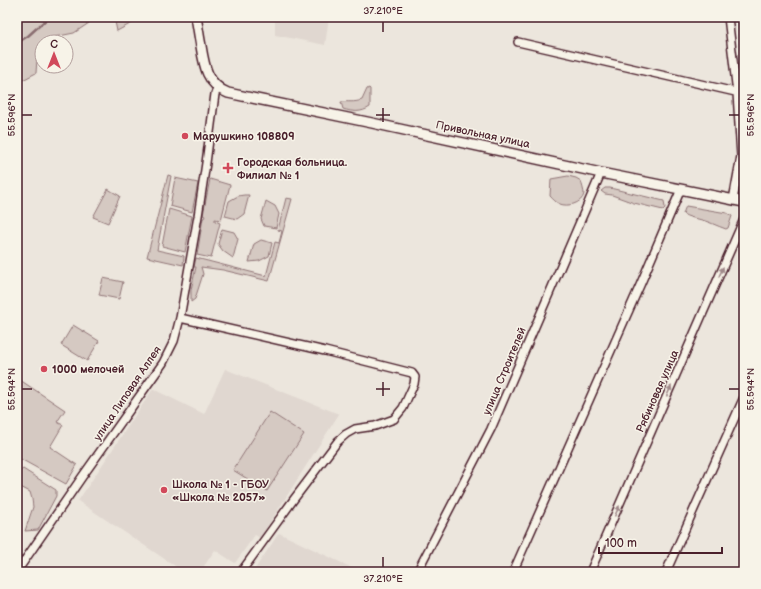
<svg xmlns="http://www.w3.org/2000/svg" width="761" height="589" font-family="'Balsamiq Sans',sans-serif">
<rect width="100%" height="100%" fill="#ece6dd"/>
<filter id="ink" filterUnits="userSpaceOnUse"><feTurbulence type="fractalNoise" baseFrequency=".025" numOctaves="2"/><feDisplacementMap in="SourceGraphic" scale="8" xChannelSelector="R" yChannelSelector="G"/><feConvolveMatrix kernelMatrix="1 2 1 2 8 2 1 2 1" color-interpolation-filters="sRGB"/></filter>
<g filter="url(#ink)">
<path fill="#e0d7d0" d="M 275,17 L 329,17 L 325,45 L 275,35 Z
M 225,369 L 339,414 L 260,538 L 255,535 L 235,563 L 215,550 L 200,572 L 184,572 L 78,501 L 153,389 L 204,414 Z
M 279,533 L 348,566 L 360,572 L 253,572 Z"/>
<path fill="#d5c9c2" stroke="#907476" d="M 17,17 L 86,17 L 89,23 L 74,33 L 54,37 L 50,42 L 42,42 L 42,52 L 37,58 L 36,73 L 17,83 Z
M 114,17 L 143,17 L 117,31 Z
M 369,88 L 370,89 L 370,107 C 361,113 353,112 343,109 L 341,102 C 349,101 353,103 362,100 L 367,89 Z
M 168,175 L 171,176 L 157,250 L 184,256 L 183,265 L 147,257 Z
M 568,176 L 576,178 L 581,181 C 582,185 584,191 584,194 C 582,204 567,207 560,204 C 555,202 553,199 550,196 L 551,179 Z
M 175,178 L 198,183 L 192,212 L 170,206 Z
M 210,179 L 230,185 L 221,220 L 215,219 L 215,221 L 220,223 L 211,258 L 197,255 L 203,218 L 204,218 L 205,216 L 203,215 Z
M 605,188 L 610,188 L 664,201 L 665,208 L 663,210 L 634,203 L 612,195 L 605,194 L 601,191 Z
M 108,189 L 120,196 L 108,223 L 93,217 Z
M 244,195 L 249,195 L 244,214 L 237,219 L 225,216 L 229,201 L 238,196 Z
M 286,198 L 292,199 L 269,281 L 223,270 L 201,267 L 203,274 L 195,299 L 191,302 L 191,290 L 196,267 L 194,267 L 196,258 L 266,276 L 275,242 L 279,243 L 282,231 L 278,230 Z
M 266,201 L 275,206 L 279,214 L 276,228 L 264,226 L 261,219 Z
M 686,206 L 727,213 L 732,216 L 728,228 L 726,229 C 717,226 708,221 698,219 C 693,218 688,217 683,214 L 684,211 Z
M 169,209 L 192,216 L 185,252 L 162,246 Z
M 222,229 L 234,232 L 238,239 L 233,258 L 223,251 L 218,244 Z
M 261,240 L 272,243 L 269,256 L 259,261 L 249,262 L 254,244 Z
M 103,278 L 123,282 L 119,299 L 99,295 Z
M 73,325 L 99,341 L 87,361 L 61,345 Z
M 17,378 L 65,410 L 57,422 L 63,425 L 50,447 L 77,465 L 66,484 L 17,457 Z
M 270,412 L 304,434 L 267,491 L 233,470 Z
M 23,469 L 56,490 L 56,496 L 38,530 L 25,531 L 33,507 L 32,499 L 30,492 L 17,485 L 17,473 Z"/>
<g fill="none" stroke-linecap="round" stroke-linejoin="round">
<path stroke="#896c6f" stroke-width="2.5" d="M 17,43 L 28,36 L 49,17"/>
<defs>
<path id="minor" d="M 728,17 L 737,93 L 741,156 L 733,200
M 518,42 L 744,94
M 180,318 L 325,351 L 412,373 L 415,377 L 414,384 L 403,408 L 394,419 L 375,426 L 355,429 L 346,434 L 338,441 L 294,499 L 241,572
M 18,570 L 82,477 L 163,363 L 174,341 L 180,318 L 198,216 L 206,163 L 215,94 L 218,87
M 417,572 L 491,429 L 601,173
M 513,572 L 641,283 L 681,189
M 590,572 L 744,219
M 666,572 L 744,397"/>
<path id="tertiary" d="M 196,17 C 198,27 199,36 201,46 C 204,65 207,85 228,93 L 372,123 L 601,173 L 744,202"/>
</defs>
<use href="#minor" stroke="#4a1f2b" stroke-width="10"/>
<use href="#tertiary" stroke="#4a1f2b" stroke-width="12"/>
<use href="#minor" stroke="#f7f3e8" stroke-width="7"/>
<use href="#tertiary" stroke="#f7f3e8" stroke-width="9"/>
</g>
<defs><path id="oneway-solid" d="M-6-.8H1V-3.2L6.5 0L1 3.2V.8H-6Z"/></defs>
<g fill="#a0898a">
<use href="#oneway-solid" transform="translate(721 272) rotate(-66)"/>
<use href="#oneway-solid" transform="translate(669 391) rotate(-66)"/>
<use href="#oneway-solid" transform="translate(617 511) rotate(-66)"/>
</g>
</g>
<path fill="none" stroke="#4a1f2b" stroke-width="1.5" d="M 383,22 L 383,32M 383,108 L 383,122M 22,115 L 32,115M 376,115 L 390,115M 729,115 L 739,115M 383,382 L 383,396M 22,389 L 32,389M 376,389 L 390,389M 729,389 L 739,389M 383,557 L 383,567"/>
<g fill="#d1495b" stroke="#f7f3e8" stroke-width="1.5">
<circle cx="185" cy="136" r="4"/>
<path d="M226 162h4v4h4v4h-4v4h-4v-4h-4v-4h4z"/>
<circle cx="44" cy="369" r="4"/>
<circle cx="164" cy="490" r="4"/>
</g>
<g text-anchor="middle" stroke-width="3" stroke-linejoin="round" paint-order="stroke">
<g font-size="11" fill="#4a1f2b" stroke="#f7f3e8">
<text transform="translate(483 134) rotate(12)" y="4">Привольная улица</text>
<text transform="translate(504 371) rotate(-67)" y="4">улица Строителей</text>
<text transform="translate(657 391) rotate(-66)" y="4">Рябиновая улица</text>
<text transform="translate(127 393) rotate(-56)" y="4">улица Липовая Аллея</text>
</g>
<g font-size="11" font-weight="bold" fill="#4a1f2b" stroke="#f7f3e8" text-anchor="start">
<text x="193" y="140">Марушкино 108809</text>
<text x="237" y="166">Городская больница.<tspan x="237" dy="13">Филиал № 1</tspan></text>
<text x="52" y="373">1000 мелочей</text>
<text x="172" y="488">Школа № 1 - ГБОУ<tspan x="172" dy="13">«Школа № 2057»</tspan></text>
</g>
</g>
<rect width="761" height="589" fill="none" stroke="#f7f3e8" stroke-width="44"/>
<g transform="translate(54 54)"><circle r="19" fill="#f7f3e8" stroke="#b29e9c"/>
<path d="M0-3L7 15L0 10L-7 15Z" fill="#d1495b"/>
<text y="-6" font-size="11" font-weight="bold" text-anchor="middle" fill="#4a1f2b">С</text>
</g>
<path d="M599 547v6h123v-6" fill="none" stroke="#4a1f2b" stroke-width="2"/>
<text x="605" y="547" font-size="12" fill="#4a1f2b" stroke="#f7f3e8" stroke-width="3" paint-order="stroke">100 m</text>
<rect x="22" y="22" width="717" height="545" fill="none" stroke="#4a1f2b" stroke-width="1.5"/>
<g font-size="10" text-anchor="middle" fill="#4a1f2b">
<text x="383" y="14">37.210°E</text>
<text transform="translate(11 115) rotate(-90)" y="4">55.596°N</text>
<text transform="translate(750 115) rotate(-90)" y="4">55.596°N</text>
<text transform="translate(11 389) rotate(-90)" y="4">55.594°N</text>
<text transform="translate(750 389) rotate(-90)" y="4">55.594°N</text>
<text x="383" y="582">37.210°E</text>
</g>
</svg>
